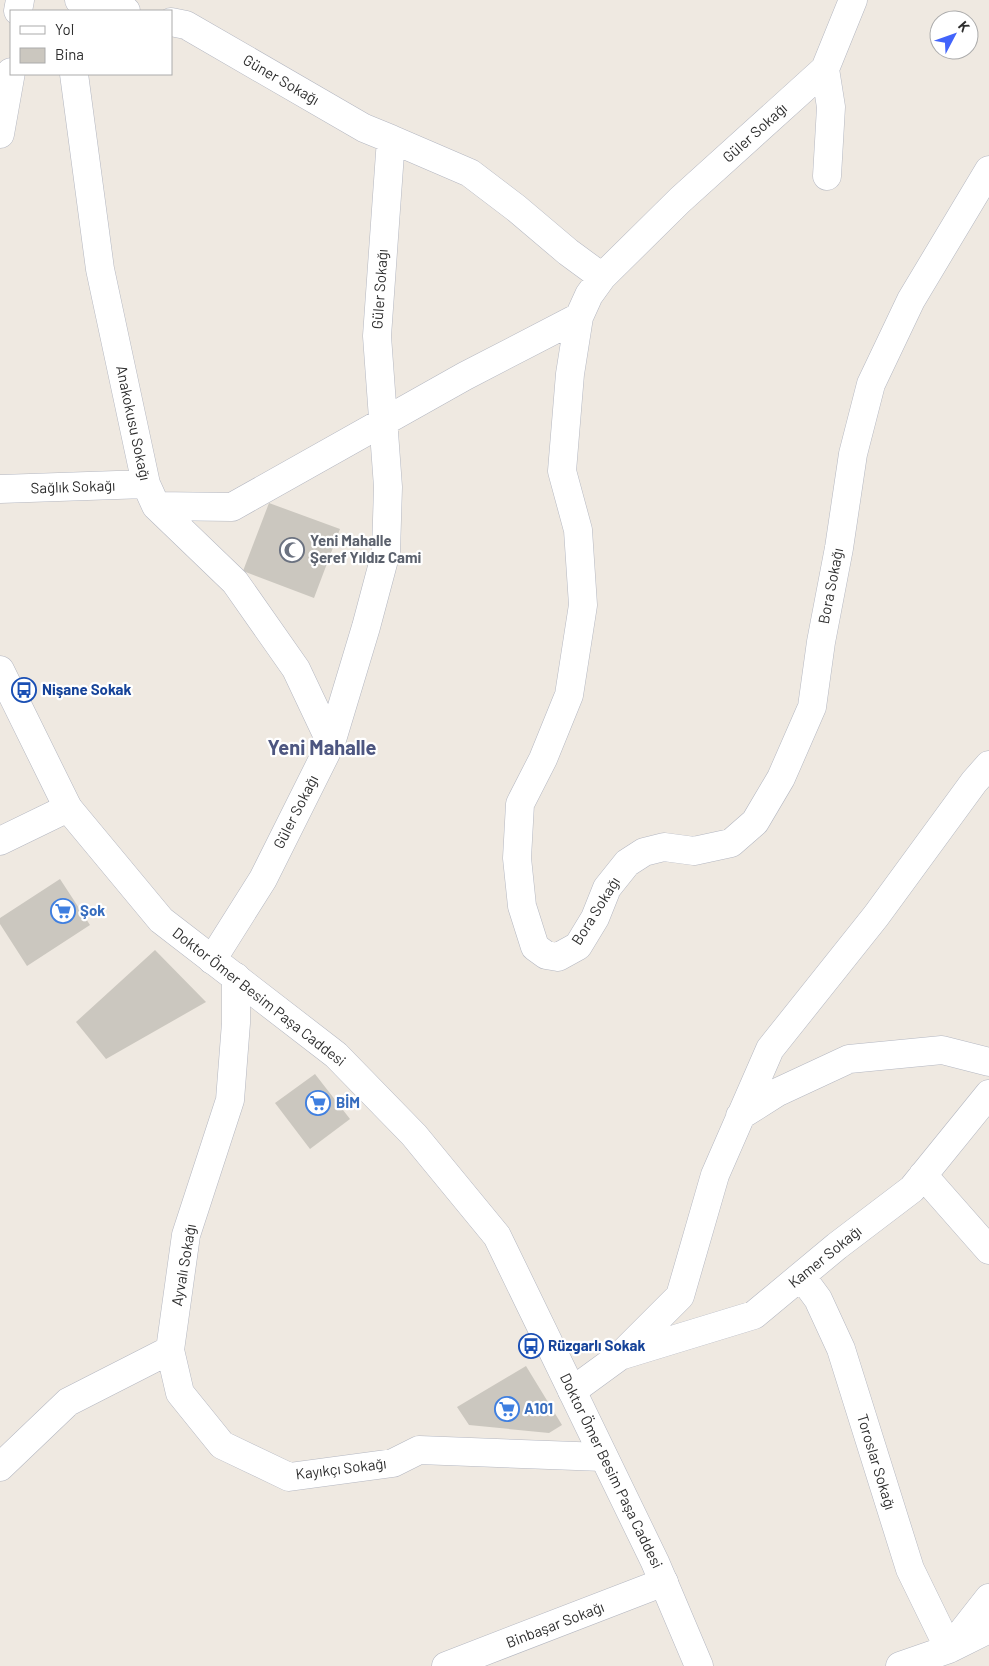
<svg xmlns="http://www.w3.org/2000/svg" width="989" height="1666" font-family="Barlow,sans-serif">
<rect width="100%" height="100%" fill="#efe9e1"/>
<path fill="#cbc7bf" d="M 269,503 L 340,529 L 314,598 L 243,571 Z
M 60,879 L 90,925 L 27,966 L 0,924 L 0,918 Z
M 155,950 L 206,1002 L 106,1059 L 76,1022 Z
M 315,1074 L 350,1119 L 310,1149 L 275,1103 Z
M 526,1366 L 562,1425 L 549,1433 L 469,1425 L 457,1407 Z"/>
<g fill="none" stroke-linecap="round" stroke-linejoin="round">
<defs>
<path id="street" d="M 79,0 L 126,11
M 171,22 L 186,25 L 364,128 L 391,139
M 825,69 L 831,107 L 827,176
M 74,74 L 100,269 L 146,484 L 156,506 L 235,582 L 296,669 L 331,743
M 602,277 L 589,295 L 579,317 L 570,374 L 562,471 L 578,530 L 583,605 L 569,695 L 543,759 L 520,804 L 517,858 L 522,906 L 535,947 L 546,955 L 558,957 L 578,946 L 595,918 L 607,888 L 627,863 L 644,852 L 664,847 L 694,851 L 731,843 L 755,822 L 781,778 L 812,707 L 821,642 L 839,548 L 853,454 L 871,384 L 911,300 L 989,170
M 0,489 L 146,484
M 156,506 L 232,507 L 465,376 L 579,317
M 0,841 L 68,808
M 212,960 L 263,879 L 331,743 L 366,627 L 386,552 L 388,487 L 377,336 L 391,139 L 470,173 L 516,208 L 568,252 L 602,277 L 680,200 L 825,69 L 853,0
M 236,977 L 236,1023 L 230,1100 L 186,1235 L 170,1350 L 180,1393 L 222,1445 L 289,1477 L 393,1463 L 419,1450 L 603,1457
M 740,1116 L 778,1092 L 849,1059 L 942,1050 L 989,1062
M 923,1175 L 989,1250
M 801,1276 L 818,1299 L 841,1349 L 910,1569 L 949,1649 L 989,1629
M 623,1355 L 754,1315 L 837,1246 L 912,1189 L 989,1094
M 572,1391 L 620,1356 L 680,1296 L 715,1175 L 770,1049 L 876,916 L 974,782 L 989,765
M 0,1467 L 68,1402 L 170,1350
M 446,1666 L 664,1582
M 900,1666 L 949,1649 L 989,1598"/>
<path id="secondary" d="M 18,11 L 20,0
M 0,134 L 11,72
M 0,670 L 68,808 L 161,920 L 336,1055 L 414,1135 L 497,1236 L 655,1562 L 699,1666"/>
</defs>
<use href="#street" stroke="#b4b7c1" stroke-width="29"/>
<use href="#secondary" stroke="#b4b7c1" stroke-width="29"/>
<use href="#street" stroke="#fff" stroke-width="28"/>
<use href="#secondary" stroke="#fff" stroke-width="28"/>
</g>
<defs>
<symbol id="mosque-ring" viewBox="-11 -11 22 22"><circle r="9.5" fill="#fff" stroke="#6b7280" stroke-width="1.5"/><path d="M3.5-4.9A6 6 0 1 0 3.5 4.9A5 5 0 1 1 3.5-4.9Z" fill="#6b7280"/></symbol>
<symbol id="bus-ring" viewBox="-11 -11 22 22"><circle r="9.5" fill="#fff" stroke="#1a4fb4" stroke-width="1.5"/><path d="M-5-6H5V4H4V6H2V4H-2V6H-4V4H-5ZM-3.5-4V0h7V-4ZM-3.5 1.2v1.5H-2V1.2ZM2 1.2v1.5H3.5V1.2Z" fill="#1a4fb4"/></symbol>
<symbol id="supermarket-ring" viewBox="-11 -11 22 22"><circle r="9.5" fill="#fff" stroke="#3f7fe0" stroke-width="1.5"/><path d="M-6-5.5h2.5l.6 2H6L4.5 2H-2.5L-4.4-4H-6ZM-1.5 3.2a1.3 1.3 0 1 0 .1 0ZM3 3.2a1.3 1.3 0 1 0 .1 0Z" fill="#3f7fe0"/></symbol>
</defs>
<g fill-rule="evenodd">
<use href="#mosque-ring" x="278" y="536" width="28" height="28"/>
<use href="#bus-ring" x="10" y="676" width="28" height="28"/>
<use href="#supermarket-ring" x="49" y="897" width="28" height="28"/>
<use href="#supermarket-ring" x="304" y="1089" width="28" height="28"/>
<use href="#bus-ring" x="517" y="1332" width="28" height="28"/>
<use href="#supermarket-ring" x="493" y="1395" width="28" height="28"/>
</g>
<g text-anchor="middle" stroke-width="4.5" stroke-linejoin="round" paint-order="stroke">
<g font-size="15" fill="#2e2e2e" stroke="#fff">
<text transform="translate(281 80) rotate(30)" y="5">Güner Sokağı</text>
<text transform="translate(755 133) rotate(-42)" y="5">Güler Sokağı</text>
<text transform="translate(380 289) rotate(-86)" y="5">Güler Sokağı</text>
<text transform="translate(133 423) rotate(78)" y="5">Anakokusu Sokağı</text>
<text transform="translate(73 487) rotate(-2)" y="5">Sağlık Sokağı</text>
<text transform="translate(831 586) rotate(-79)" y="5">Bora Sokağı</text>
<text transform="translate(296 812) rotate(-63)" y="5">Güler Sokağı</text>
<text transform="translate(596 911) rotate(-58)" y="5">Bora Sokağı</text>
<text transform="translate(259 997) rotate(38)" y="5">Doktor Ömer Besim Paşa Caddesi</text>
<text transform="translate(825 1257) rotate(-39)" y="5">Kamer Sokağı</text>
<text transform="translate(184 1265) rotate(-80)" y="5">Ayvalı Sokağı</text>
<text transform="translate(876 1462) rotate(73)" y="5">Toroslar Sokağı</text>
<text transform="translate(341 1469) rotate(-7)" y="5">Kayıkçı Sokağı</text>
<text transform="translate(611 1471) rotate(64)" y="5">Doktor Ömer Besim Paşa Caddesi</text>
<text transform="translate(555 1625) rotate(-21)" y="5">Binbaşar Sokağı</text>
</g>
<g font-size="15" font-weight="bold" fill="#5b616d" stroke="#fff" text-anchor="start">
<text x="310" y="546">Yeni Mahalle<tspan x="310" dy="17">Şeref Yıldız Cami</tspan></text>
</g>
<g font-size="15" font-weight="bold" fill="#164399" stroke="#fff" text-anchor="start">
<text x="42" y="695">Nişane Sokak</text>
<text x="548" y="1351">Rüzgarlı Sokak</text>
</g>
<g font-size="15" font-weight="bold" fill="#366cbe" stroke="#fff" text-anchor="start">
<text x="80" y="916">Şok</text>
<text x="336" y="1108">BİM</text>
<text x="524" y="1414">A101</text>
</g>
<g font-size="20" font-weight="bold" fill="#4d5680" stroke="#fff">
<text x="322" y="755">Yeni Mahalle</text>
</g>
</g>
<rect x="10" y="10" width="162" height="65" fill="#ffffff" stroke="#ababab"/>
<rect x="20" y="26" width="25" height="8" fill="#ffffff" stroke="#ababab"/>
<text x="55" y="35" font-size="15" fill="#2e2e2e">Yol</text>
<rect x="20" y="48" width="25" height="15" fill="#cbc7bf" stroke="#ababab"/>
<text x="55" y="60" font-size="15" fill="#2e2e2e">Bina</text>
<g transform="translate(954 35) rotate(49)"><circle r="24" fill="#ffffff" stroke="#ababab"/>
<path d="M0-4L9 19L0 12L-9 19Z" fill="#4264fb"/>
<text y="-8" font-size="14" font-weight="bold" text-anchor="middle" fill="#2e2e2e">K</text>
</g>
</svg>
